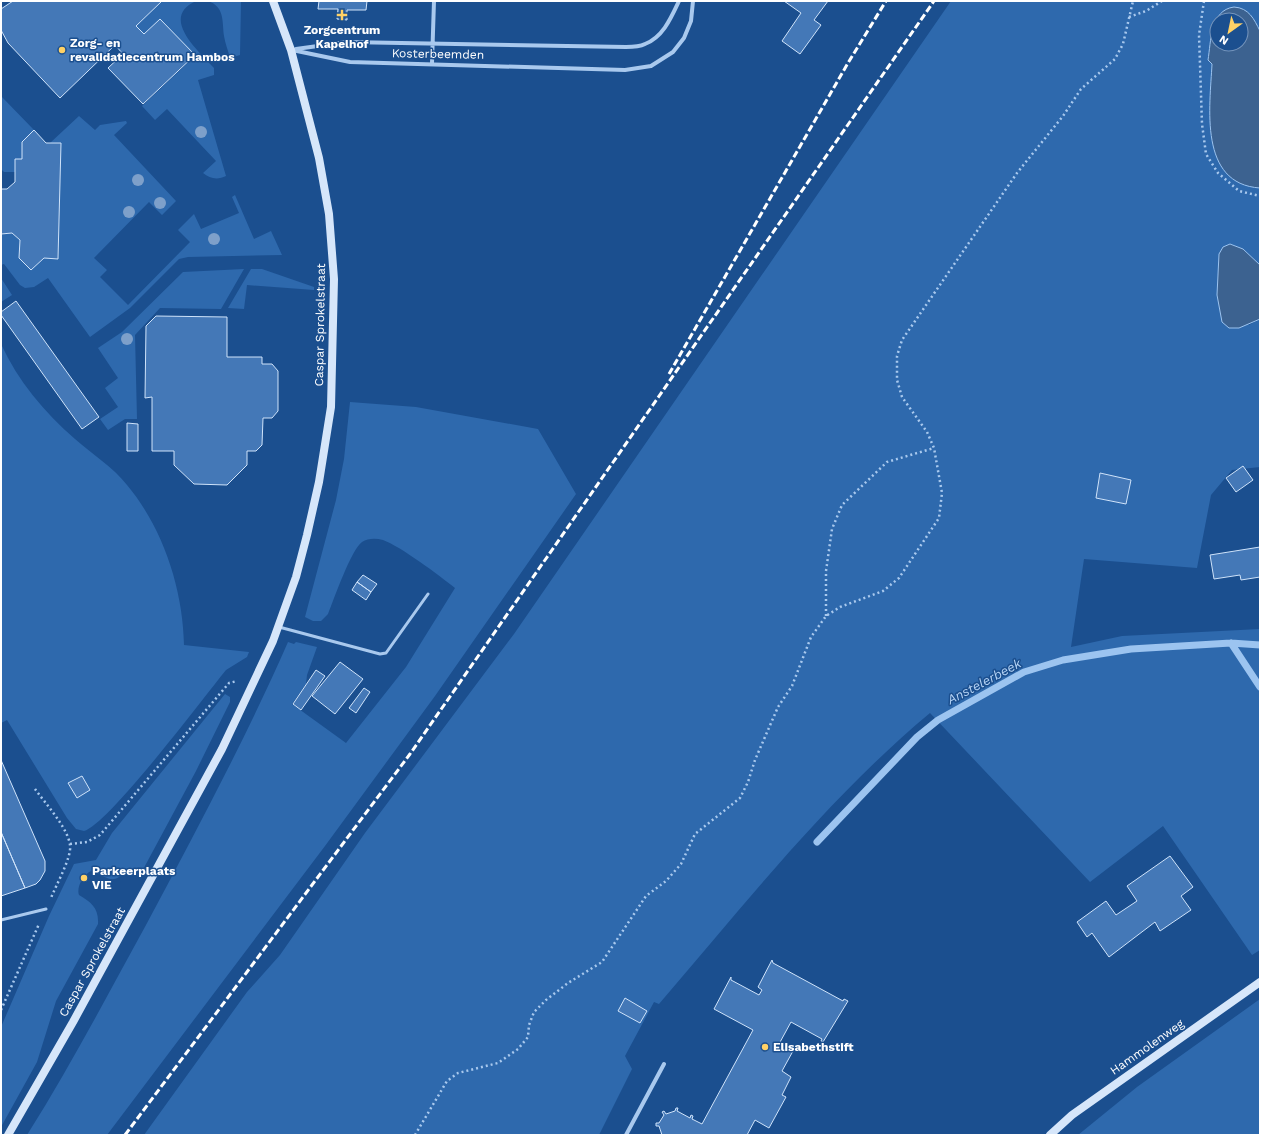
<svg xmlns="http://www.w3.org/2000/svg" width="1261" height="1136" font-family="'Work Sans',sans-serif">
<rect width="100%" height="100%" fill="#1b4f8f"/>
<path fill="#2e69ad" d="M 162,1 L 196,1 C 159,18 199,51 214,68 L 214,75 L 198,80 L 226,176 C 218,180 210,179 203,173 L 216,161 L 167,109 L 155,120 L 142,106 L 195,56 L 160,19 L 144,34 L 136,26 Z
M 208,1 L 241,2 L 240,55 L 230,58 C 228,50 225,43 224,36 C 222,21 225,7 208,1 Z
M 951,1 L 1260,1 L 1260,31 L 1252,17 L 1245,10 L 1216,19 L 1210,61 L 1212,64 C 1210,106 1198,184 1260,188 L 1260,265 L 1243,249 L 1230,244 L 1219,254 L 1217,295 L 1249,325 L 1260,319 L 1260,467 L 1232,470 L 1211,495 L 1197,568 L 1084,559 L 1071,647 L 1122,636 L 1260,629 L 1260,950 L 1252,955 L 1163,826 L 1090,882 L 930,713 C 828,798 745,904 659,1004 L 654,1002 L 625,1056 L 632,1069 L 599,1135 L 144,1135 L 247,992 L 280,955 L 365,833 L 514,634 Z
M 1,96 L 34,130 L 22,142 L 22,159 L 15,172 L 4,172 L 1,169 Z
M 79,116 L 95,130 L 100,125 L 126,121 L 127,123 L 114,135 L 176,201 L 162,215 L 149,202 L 94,258 L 107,270 L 100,277 L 128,305 L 190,242 L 178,230 L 194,214 L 201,229 L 239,213 L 232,197 L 235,195 L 254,239 L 271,231 L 282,255 L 188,257 L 179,259 L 130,308 L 90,337 L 48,278 L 34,287 L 25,288 L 20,285 L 4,264 L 1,265 L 1,234 L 12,233 L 20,240 L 19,258 L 31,270 L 44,258 L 58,258 L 61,143 L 50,143 Z
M 244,269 L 221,309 L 160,308 L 135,335 L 137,419 L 125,419 L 108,430 L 100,419 L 118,407 L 105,388 L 118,378 L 98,348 L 122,332 L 183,272 Z
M 251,269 L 262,269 L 314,287 L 314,290 L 247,285 L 244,309 L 228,308 Z
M 1,278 L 12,295 L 1,302 Z
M 1,344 C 18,381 44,412 75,439 C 92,454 113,467 127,485 C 163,528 183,589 184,645 L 249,652 L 247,657 L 226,670 C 204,697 108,825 84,831 L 76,829 L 67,818 L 7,720 L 1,723 Z
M 350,402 L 416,407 L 538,429 L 576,494 L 435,696 L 325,846 L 107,1135 L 27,1135 C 70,1067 107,996 146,925 C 196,831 245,740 288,642 L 294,644 L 296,642 L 317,647 L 307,675 L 306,684 L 292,704 L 346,743 L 406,667 L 455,588 C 440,576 400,546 383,540 C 376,538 368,538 362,542 C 351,550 334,599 328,614 L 321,621 L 313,621 L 305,617 L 336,500 L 344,459 Z
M 225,694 L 230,697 L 230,702 L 196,771 L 139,877 L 127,870 C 112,887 107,876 91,871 C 84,874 76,887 79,895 C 91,902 99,908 98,924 L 56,1001 L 37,1062 L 1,1127 L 1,1027 L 49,916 L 74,864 L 96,860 L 112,833 Z
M 1260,999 L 1260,1135 L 1078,1135 L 1137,1087 Z"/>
<path fill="#3c6290" stroke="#9cc4f0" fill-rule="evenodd" d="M 1234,7 C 1249,8 1254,19 1260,31 L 1260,188 C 1198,184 1210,106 1212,64 L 1208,60 C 1211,42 1210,10 1234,7 ZM 1217,20 L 1241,20 L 1241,44 L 1217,44 Z
M 1230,244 L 1243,249 L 1260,265 L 1260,319 L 1239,328 L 1229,328 L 1222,322 L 1217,295 L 1219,254 L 1223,247 Z"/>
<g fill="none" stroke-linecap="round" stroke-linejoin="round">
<path stroke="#9cc4f0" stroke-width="7" d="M 1231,643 L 1260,687
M 817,842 L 917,737 L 938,720 L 1024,672 L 1063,660 L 1131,649 L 1231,643 L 1260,645"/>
</g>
<path fill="#4478b7" stroke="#cfe3fa" d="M 13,1 L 162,1 L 136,26 L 144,34 L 160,19 L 195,55 L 143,104 L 108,68 L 123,54 L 115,45 L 60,98 L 8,43 L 1,30 L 1,9 Z
M 319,1 L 367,1 L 366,10 L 347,10 L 347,20 L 337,19 L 338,9 L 318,9 Z
M 784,1 L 828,1 L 814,20 L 821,25 L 800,54 L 782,41 L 801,13 Z
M 34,130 L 46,143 L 61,143 L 58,259 L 44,258 L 31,270 L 19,258 L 20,240 L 12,233 L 1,234 L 1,189 L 7,189 L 15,182 L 15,159 L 22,159 L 22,142 Z
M 16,301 L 99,417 L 82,429 L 1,315 L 1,312 Z
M 156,316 L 227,317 L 227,357 L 262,357 L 262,364 L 272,364 L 278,371 L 278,411 L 272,418 L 263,418 L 262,445 L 256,451 L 247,451 L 247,465 L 227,485 L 194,484 L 174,465 L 174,451 L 152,451 L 152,397 L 145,398 L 146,326 Z
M 127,423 L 138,424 L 138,451 L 127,451 Z
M 1243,466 L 1253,480 L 1236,492 L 1226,478 Z
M 1100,473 L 1131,480 L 1126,504 L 1096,498 Z
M 1260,547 L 1260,577 L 1241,580 L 1240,575 L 1214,579 L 1210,555 Z
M 363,575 L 377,584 L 371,592 L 357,582 Z
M 357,582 L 371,592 L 366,600 L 352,590 Z
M 340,662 L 363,679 L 335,714 L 312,696 Z
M 316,670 L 325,676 L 301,710 L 293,704 Z
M 364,688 L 370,692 L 356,713 L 349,708 Z
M 1,760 L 45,861 L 45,871 L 40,880 L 36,884 L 25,888 L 1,832 Z
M 82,776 L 90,790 L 77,798 L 68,783 Z
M 1,832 L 25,888 L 1,896 Z
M 1170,856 L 1193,887 L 1181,896 L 1191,910 L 1160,931 L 1155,922 L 1109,957 L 1092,933 L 1087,937 L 1077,922 L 1106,901 L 1116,915 L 1137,901 L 1127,886 Z
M 772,960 L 773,963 L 843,1001 L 844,999 L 848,1001 L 823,1042 L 821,1041 L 822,1039 L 791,1022 L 779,1044 L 793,1051 L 782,1071 L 791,1077 L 782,1095 L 786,1097 L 769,1128 L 755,1120 L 747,1135 L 662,1135 L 659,1126 L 656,1126 L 656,1123 L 659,1123 L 664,1115 L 662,1112 L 664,1111 L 666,1114 L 675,1111 L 676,1108 L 678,1108 L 677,1111 L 690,1118 L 691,1115 L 693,1116 L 692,1119 L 702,1124 L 753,1030 L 714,1009 L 731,977 L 731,980 L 759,995 L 762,990 L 758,987 Z
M 625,998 L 647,1011 L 640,1023 L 618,1011 Z"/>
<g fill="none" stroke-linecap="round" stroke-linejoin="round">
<path stroke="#a9c9ee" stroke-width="2.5" stroke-dasharray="2 3" stroke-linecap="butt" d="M 1204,1 L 1199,35 L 1202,124 L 1206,154 L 1218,173 L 1239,191 L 1260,196
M 1129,17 L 1146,11 L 1162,1
M 826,616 L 826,571 L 832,529 L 842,505 L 887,462 L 934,448
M 35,789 C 45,803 68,828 70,845 C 72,857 56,885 51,898
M 70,844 L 87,842 L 100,835 L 229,683 L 237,681
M 1,1010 L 39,924
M 415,1135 L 447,1081 L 458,1073 L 498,1063 L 518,1049 L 528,1037 L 529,1025 L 534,1012 L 546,1000 L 568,983 L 602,962 L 646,896 L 666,881 L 681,864 L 695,834 L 740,798 L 748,782 L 755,760 L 778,707 L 792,686 L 811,637 L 826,616 L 840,607 L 883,591 L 899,578 L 939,518 L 942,493 L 934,448 L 927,432 L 902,397 L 897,380 L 897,356 L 902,340 L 1017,173 L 1063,116 L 1081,89 L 1115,59 L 1123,44 L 1133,1"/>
<path stroke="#a9c9ee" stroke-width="3" d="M 279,627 L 380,654 L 386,653 L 428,594
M 1,920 L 46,909"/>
<path stroke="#a9c9ee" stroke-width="4" d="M 296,49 L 347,42 L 626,47 C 632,47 639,47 645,44 C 663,37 671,18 679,1
M 292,50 L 350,62 L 625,70 L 651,66 L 673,52 L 684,38 L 691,21 L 693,1
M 432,63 L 434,1
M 626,1135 L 664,1064"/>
<path stroke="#d6e6fa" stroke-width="8" d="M 8,1135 L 73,1022 L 222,749 L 273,641 L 296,577 L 307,535 L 319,482 L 331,407 L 334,279 L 329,214 L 319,158 L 291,50 L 273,1
M 1050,1135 L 1072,1115 L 1260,982"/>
<path stroke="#fff" stroke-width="3" stroke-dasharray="7 3" stroke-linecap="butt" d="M 669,374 L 848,63 L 886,1
M 125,1135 L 410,754 L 934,1"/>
</g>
<g fill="#7ea0ca">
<circle cx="201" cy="132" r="6"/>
<circle cx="138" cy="180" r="6"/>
<circle cx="160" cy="203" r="6"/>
<circle cx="129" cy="212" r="6"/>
<circle cx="214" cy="239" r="6"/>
<circle cx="127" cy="339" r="6"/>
</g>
<g fill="#ffd166" stroke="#1b4f8f" stroke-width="1.5">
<path d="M340 9h4v4h4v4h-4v4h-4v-4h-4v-4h4z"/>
<circle cx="62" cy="50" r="4"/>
<circle cx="84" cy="878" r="4"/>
<circle cx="765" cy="1047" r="4"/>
</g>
<g text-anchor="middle" stroke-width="3" stroke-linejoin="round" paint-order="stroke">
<g font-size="12" font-weight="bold" fill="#fff" stroke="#1b4f8f" text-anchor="start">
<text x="342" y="34" text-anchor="middle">Zorgcentrum<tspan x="342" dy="14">Kapelhof</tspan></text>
<text x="70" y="47">Zorg- en<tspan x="70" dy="14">revalidatiecentrum Hambos</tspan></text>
<text x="92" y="875">Parkeerplaats<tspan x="92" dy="14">VIE</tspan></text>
<text x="773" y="1051">Elisabethstift</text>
</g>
<g font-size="12" fill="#fff" stroke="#1b4f8f">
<text transform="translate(438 54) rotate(1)" y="4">Kosterbeemden</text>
<text transform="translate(320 325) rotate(-89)" y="4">Caspar Sprokelstraat</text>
<text transform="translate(92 962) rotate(-61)" y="4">Caspar Sprokelstraat</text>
<text transform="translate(1147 1047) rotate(-35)" y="4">Hammolenweg</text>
</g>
<g font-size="13" font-style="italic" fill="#b5d3f5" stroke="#1b4f8f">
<text transform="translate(984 681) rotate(-28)" y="5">Anstelerbeek</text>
</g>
</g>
<rect width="1261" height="1136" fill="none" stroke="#ffffff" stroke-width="4"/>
<g transform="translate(1229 32) rotate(213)"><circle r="19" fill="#1b4f8f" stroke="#7695bc"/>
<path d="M0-3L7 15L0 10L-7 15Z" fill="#ffd166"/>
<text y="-6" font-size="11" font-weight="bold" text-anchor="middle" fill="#ffffff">N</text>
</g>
</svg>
